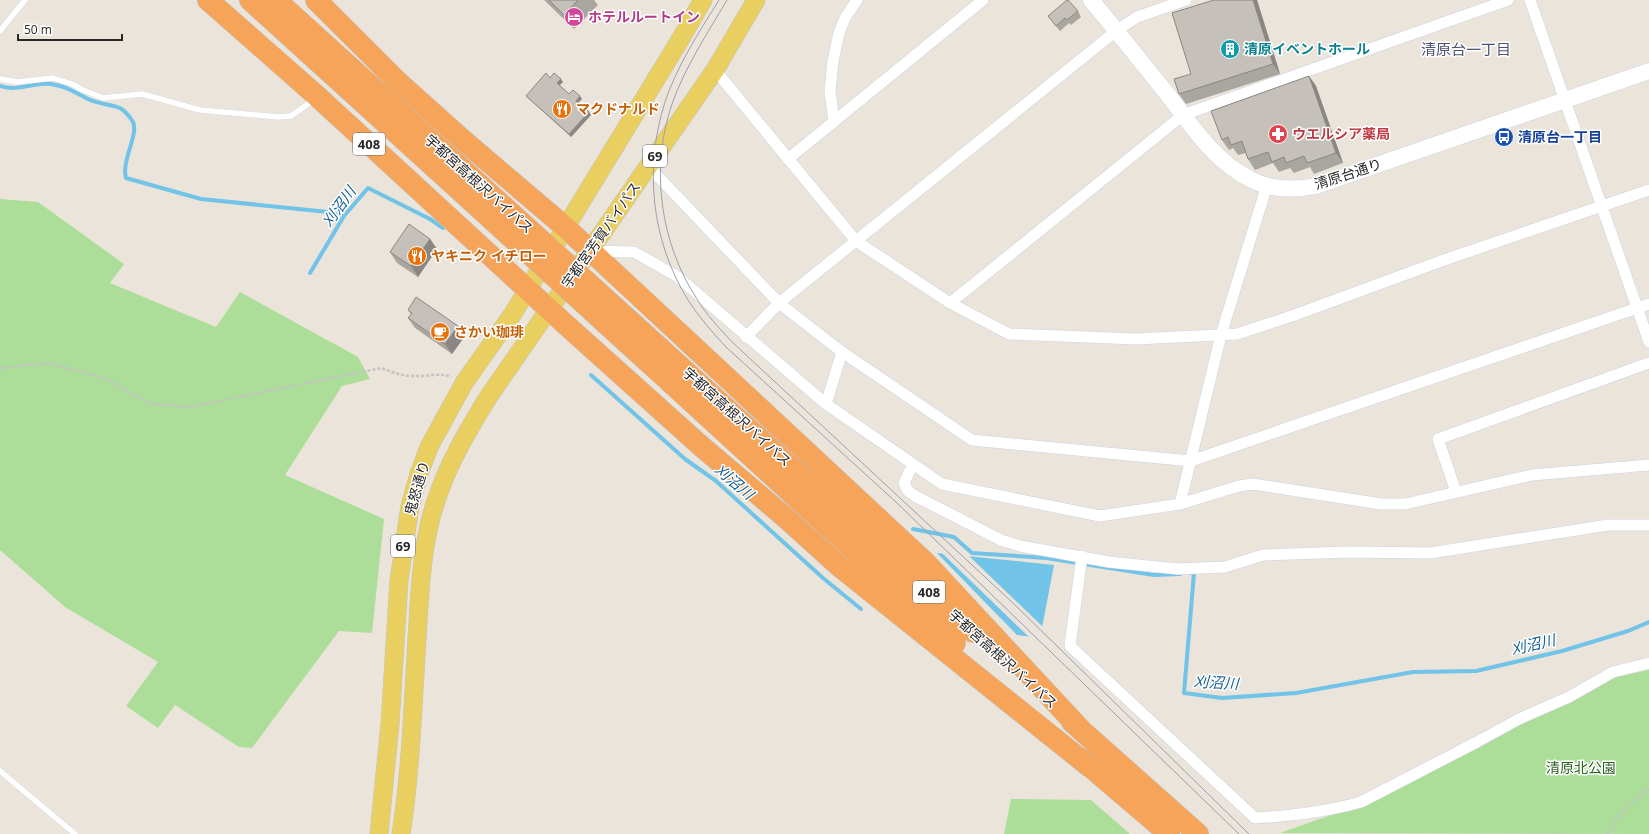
<svg xmlns="http://www.w3.org/2000/svg" width="1649" height="834" font-family="'Open Sans','Noto Sans JP',sans-serif">
<rect width="100%" height="100%" fill="#eae4da"/>
<path fill="#adde99" d="M 0,199 L 38,202 L 124,264 L 110,283 L 216,327 L 240,292 L 358,357 L 370,379 L 342,386 L 285,475 L 384,519 L 372,633 L 339,631 L 252,748 L 239,747 L 175,705 L 158,728 L 126,706 L 158,662 L 65,607 L 0,550 Z
M 1649,670 L 1649,834 L 1280,833 L 1362,804 L 1523,721 L 1615,677 Z
M 1011,799 L 1091,800 L 1130,834 L 1004,834 Z"/>
<path fill="#71c3e8" d="M 937,553 L 1054,565 L 1040,638 L 1017,635 Z"/>
<path fill="#eae4da" d="M 941,552 L 967,554 L 1044,628 L 1042,639 L 1031,639 Z"/>
<g fill="none" stroke-linecap="round" stroke-linejoin="round">
<path stroke="#71c3e8" stroke-width="4" d="M 0,86 C 18,92 34,82 51,84 C 69,87 73,92 88,99 C 98,104 110,104 120,108 C 125,111 130,117 133,122 C 139,134 121,161 126,178 L 201,199 L 328,212 L 344,216
M 310,273 L 344,216 L 368,188 L 430,219 L 443,228
M 591,375 L 685,459 L 716,481 L 823,578 L 861,609
M 913,529 L 954,537 L 972,553 L 1046,558 L 1154,575 L 1180,574
M 1191,573 L 1194,573 L 1184,693 L 1222,698 L 1296,693 L 1413,672 L 1476,671 L 1562,651 L 1628,631 L 1649,622"/>
<defs>
<path id="lane" d="M 0,31 L 25,0
M 0,79 L 17,82 L 53,78 L 72,84 L 83,90 L 103,98 L 142,94 L 200,110 L 278,117 L 291,116 L 315,99
M 0,771 L 75,834"/>
<path id="street" d="M 1530,0 L 1649,342
M 715,70 L 856,241 L 950,303 L 1009,334 L 1136,339 L 1237,334 L 1292,316 L 1444,260 L 1649,190
M 834,122 L 830,91 L 833,61 L 839,33 L 845,18 L 857,0
M 788,159 L 983,0
M 648,166 L 779,303 L 842,352 L 972,440 L 1191,461 L 1649,304
M 591,251 L 634,252 L 678,277 L 826,404 L 942,484 L 1100,516 L 1180,504 L 1239,486 L 1253,484 L 1381,504 L 1405,504 L 1532,475 L 1649,465
M 950,303 L 1183,115 L 1508,0
M 746,337 L 779,303 L 1116,31 L 1137,17 L 1186,0
M 826,404 L 842,352
M 913,464 L 904,483 L 908,491 L 915,496 L 1001,540 L 1020,546 L 1109,562 L 1178,569 L 1225,567 L 1263,555 L 1348,552 L 1430,553 L 1608,525 L 1649,525
M 1456,492 L 1438,439 L 1649,363
M 1180,504 L 1221,335 L 1267,185
M 1082,556 L 1070,646 L 1255,818 C 1291,816 1326,812 1361,802 L 1477,742 L 1519,719 L 1569,697 L 1613,672 L 1649,663"/>
<path id="secondary" d="M 1091,0 C 1117,31 1142,63 1168,95 C 1192,126 1214,161 1250,179 C 1270,190 1295,190 1316,186 L 1649,71"/>
<path id="primary" d="M 379,834 L 390,724 L 399,580 L 410,506 L 419,474 L 429,447 L 464,383 L 512,315 L 680,40 L 703,0
M 401,834 C 411,770 413,703 417,638 C 420,593 421,547 435,504 C 447,465 468,430 489,396 L 715,70 L 756,0"/>
<path id="highway" d="M 208,0 L 318,97 L 565,324 L 701,446 L 786,518 L 839,566 L 1090,767
M 250,0 L 456,187
M 276,0 L 468,174
M 316,0 L 397,81 L 464,141 L 565,227 L 926,563 L 1082,731
M 661,349 L 973,632
M 648,362 L 955,643
M 1072,722 L 1198,834
M 1080,758 L 1169,834"/>
</defs>
<use href="#lane" stroke="#d0d2e0" stroke-width="6"/>
<use href="#street" stroke="#d0d2e0" stroke-width="12"/>
<use href="#secondary" stroke="#d0d2e0" stroke-width="17"/>
<use href="#primary" stroke="#c3c3c3" stroke-width="19"/>
<use href="#highway" stroke="#c3c3c3" stroke-width="22"/>
<path stroke="#c3c3c3" stroke-width="2.5" stroke-dasharray="3 2" stroke-linecap="butt" d="M 0,368 L 47,363 L 101,377 L 152,404 L 189,407 L 381,368 C 392,372 402,376 414,376 C 427,377 440,372 451,377
M 1607,834 C 1617,816 1631,800 1649,789"/>
<use href="#lane" stroke="#fff" stroke-width="5.5"/>
<use href="#street" stroke="#fff" stroke-width="11"/>
<use href="#secondary" stroke="#fff" stroke-width="16"/>
<use href="#primary" stroke="#e9cf60" stroke-width="18"/>
<use href="#highway" stroke="#f5a459" stroke-width="21"/>
<path stroke="#9d9fb1" stroke-width="1" d="M 719,0 C 699,32 677,66 665,102 C 644,168 651,240 688,300 C 699,317 712,332 726,347 L 897,503 L 1239,834
M 727,0 C 707,34 685,67 672,104 C 650,168 660,243 697,299 C 706,314 719,328 731,341 L 1014,604 L 1249,834"/>
<defs>
<path id="highway-bridge" d="M 468,174 L 661,349
M 456,187 L 648,362"/>
</defs>
<use href="#highway-bridge" stroke="#c3c3c3" stroke-width="22" stroke-linecap="butt"/>
<use href="#highway-bridge" stroke="#f5a459" stroke-width="21"/>
</g>
<path fill="#a9a6a0" d="M 544,0 L 594,0 L 598,5 L 574,29 Z
M 1214,0 L 1257,0 L 1280,74 L 1186,104 L 1179,94 L 1191,74 Z
M 1078,11 L 1081,17 L 1071,25 L 1069,23 L 1060,31 L 1048,16 Z
M 1309,76 L 1316,86 L 1343,163 L 1314,174 L 1310,167 L 1294,173 L 1290,168 L 1279,172 L 1273,163 L 1255,170 L 1248,159 L 1246,153 L 1238,155 L 1233,148 L 1229,150 L 1222,140 Z
M 550,78 L 563,82 L 559,85 L 569,94 L 582,99 L 578,103 L 589,112 L 591,115 L 571,137 L 528,98 L 526,96 Z
M 430,239 L 437,249 L 418,277 L 397,263 L 390,252 Z
M 408,310 L 465,336 L 452,354 L 415,328 L 408,318 L 411,314 Z"/>
<path fill="#8a8782" d="M 1253,0 L 1257,0 L 1280,74 L 1273,64 Z
M 1309,76 L 1316,86 L 1343,163 L 1336,153 Z
M 561,79 L 563,82 L 559,86 L 557,83 Z
M 580,96 L 582,99 L 578,103 L 576,101 Z
M 589,112 L 591,115 L 571,137 L 569,134 Z
M 430,239 L 437,249 L 418,277 L 411,266 Z
M 458,326 L 465,336 L 452,354 L 445,344 Z"/>
<path fill="#c5c1ba" stroke="#8a8782" d="M 549,0 L 578,0 L 564,15 Z
M 1067,0 L 1068,0 L 1078,11 L 1067,20 L 1065,18 L 1056,26 L 1048,16 Z
M 1214,0 L 1253,0 L 1273,64 L 1179,94 L 1174,79 L 1191,74 L 1172,13 Z
M 546,73 L 550,78 L 554,73 L 561,79 L 557,83 L 569,94 L 573,90 L 580,96 L 576,101 L 589,112 L 569,134 L 526,96 Z
M 1309,76 L 1336,153 L 1307,163 L 1304,156 L 1286,163 L 1284,157 L 1272,162 L 1268,152 L 1248,159 L 1242,141 L 1231,145 L 1228,137 L 1222,140 L 1211,111 Z
M 409,224 L 430,239 L 411,266 L 390,252 Z
M 416,297 L 458,326 L 445,344 L 408,318 L 412,313 L 408,310 Z"/>
<defs>
<symbol id="hotel-disc" viewBox="-11 -11 22 22"><circle r="9.5" fill="#d1479c" stroke="#fff"/><path d="M-6-4.5h1.5V1H6V5H4.5V3h-9V5H-6ZM-4 0a1.8 1.8 0 1 1 3.6 0ZM.5 0V-2.5h3Q6-2.5 6 0Z" fill="#fff"/></symbol>
<symbol id="building-disc" viewBox="-11 -11 22 22"><circle r="9.5" fill="#0f9aa8" stroke="#fff"/><path d="M-4-6H4V6H1V3H-1V6H-4ZM-2.5-4.3h1.7v1.8h-1.7ZM.8-4.3h1.7v1.8H.8ZM-2.5-1h1.7V.8h-1.7ZM.8-1h1.7V.8H.8Z" fill="#fff"/></symbol>
<symbol id="restaurant-disc" viewBox="-11 -11 22 22"><circle r="9.5" fill="#e8710a" stroke="#fff"/><path d="M-5-6h1v4h1v-4h1v4h1v-4h1v5L-1.5 .5V6h-2V.5L-5-1ZM5-6V6H3V1.5H1.5Q1.5-4 5-6Z" fill="#fff"/></symbol>
<symbol id="pharmacy-disc" viewBox="-11 -11 22 22"><circle r="9.5" fill="#e0444e" stroke="#fff"/><path d="M-2-6h4v4h4v4h-4v4h-4v-4h-4v-4h4Z" fill="#fff"/></symbol>
<symbol id="bus-disc" viewBox="-11 -11 22 22"><circle r="9.5" fill="#1a4fb4" stroke="#fff"/><path d="M-5-6H5V4H4V6H2V4H-2V6H-4V4H-5ZM-3.5-4V0h7V-4ZM-3.5 1.2v1.5H-2V1.2ZM2 1.2v1.5H3.5V1.2Z" fill="#fff"/></symbol>
<symbol id="cafe-disc" viewBox="-11 -11 22 22"><circle r="9.5" fill="#e8710a" stroke="#fff"/><path d="M-5.5-4.5H6V0H3Q3 3.5 0 3.5H-2.5Q-5.5 3.5-5.5 0ZM3-3.2v2h1.7v-2ZM-6 4.5H4V6H-6Z" fill="#fff"/></symbol>
</defs>
<g fill-rule="evenodd">
<use href="#hotel-disc" x="563" y="6" width="22" height="22"/>
<use href="#building-disc" x="1219" y="38" width="22" height="22"/>
<use href="#restaurant-disc" x="551" y="98" width="22" height="22"/>
<use href="#pharmacy-disc" x="1267" y="123" width="22" height="22"/>
<use href="#bus-disc" x="1493" y="126" width="22" height="22"/>
<use href="#restaurant-disc" x="406" y="245" width="22" height="22"/>
<use href="#cafe-disc" x="429" y="321" width="22" height="22"/>
</g>
<g text-anchor="middle" stroke-width="3" stroke-linejoin="round" paint-order="stroke">
<g fill="#fff" stroke="#686868" stroke-width="1">
<rect x="353" y="133" width="32" height="22" rx="3"/>
<rect x="643" y="145" width="24" height="22" rx="3"/>
<rect x="391" y="535" width="24" height="22" rx="3"/>
<rect x="913" y="581" width="32" height="22" rx="3"/>
</g>
<g font-size="13" font-weight="bold" fill="#282828">
<text x="369" y="149">408</text>
<text x="655" y="161">69</text>
<text x="403" y="551">69</text>
<text x="929" y="597">408</text>
</g>
<g font-size="14" font-weight="bold" fill="#b23c85" stroke="#fff" text-anchor="start">
<text x="588" y="22">ホテルルートイン</text>
</g>
<g font-size="14" font-weight="bold" fill="#0d838f" stroke="#fff" text-anchor="start">
<text x="1244" y="54">清原イベントホール</text>
</g>
<g font-size="14" font-weight="bold" fill="#c56008" stroke="#fff" text-anchor="start">
<text x="576" y="114">マクドナルド</text>
<text x="431" y="261">ヤキニク イチロー</text>
<text x="454" y="337">さかい珈琲</text>
</g>
<g font-size="14" font-weight="bold" fill="#be3a42" stroke="#fff" text-anchor="start">
<text x="1292" y="139">ウエルシア薬局</text>
</g>
<g font-size="14" font-weight="bold" fill="#164399" stroke="#fff" text-anchor="start">
<text x="1518" y="142">清原台一丁目</text>
</g>
<g font-size="14" fill="#282828" stroke="#fff">
<text transform="translate(1348 174) rotate(-18)" y="5">清原台通り</text>
<text transform="translate(479 184) rotate(42)" y="5">宇都宮高根沢バイパス</text>
<text transform="translate(601 235) rotate(-55)" y="5">宇都宮芳賀バイパス</text>
<text transform="translate(737 417) rotate(42)" y="5">宇都宮高根沢バイパス</text>
<text transform="translate(417 488) rotate(-74)" y="5">鬼怒通り</text>
<text transform="translate(1003 659) rotate(42)" y="5">宇都宮高根沢バイパス</text>
</g>
<g font-size="14" fill="#28601d" stroke="#fff">
<text x="1581" y="773">清原北公園</text>
</g>
<g font-size="15" fill="#4b5176" stroke="#fff">
<text x="1466" y="55">清原台一丁目</text>
</g>
<g font-size="15" font-style="italic" fill="#146090" stroke="#fff">
<text transform="translate(339 207) rotate(-54)" y="5">刈沼川</text>
<text transform="translate(734 482) rotate(40)" y="5">刈沼川</text>
<text transform="translate(1533 645) rotate(-13)" y="5">刈沼川</text>
<text transform="translate(1216 683) rotate(3)" y="5">刈沼川</text>
</g>
</g>
<path d="M18 34v6h104v-6" fill="none" stroke="#282828" stroke-width="2"/>
<text x="24" y="34" font-size="12" fill="#282828" stroke="#ffffff" stroke-width="3" paint-order="stroke">50 m</text>
</svg>
